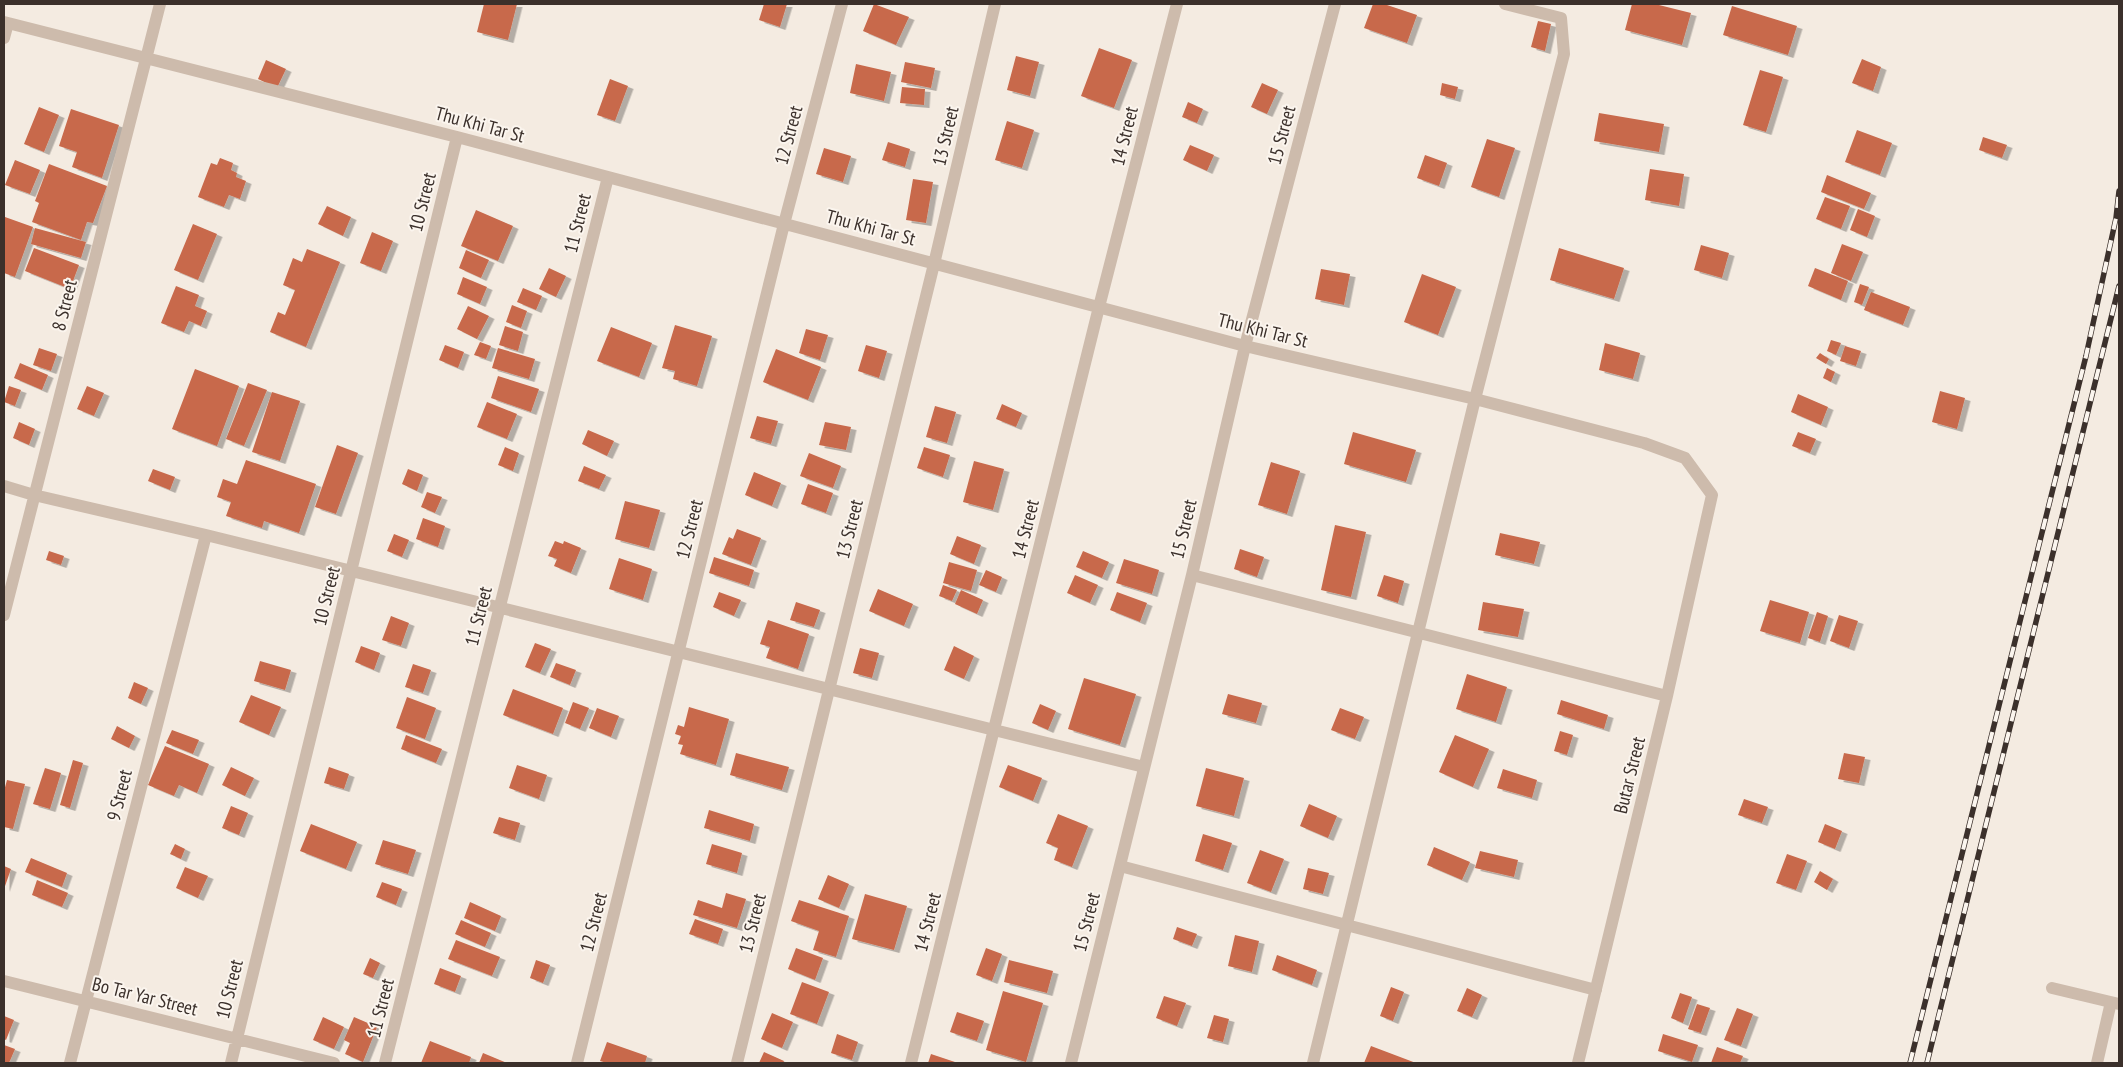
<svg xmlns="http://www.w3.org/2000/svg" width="2123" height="1067" font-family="'PT Sans Narrow',sans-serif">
<defs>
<filter id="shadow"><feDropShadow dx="5.5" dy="3" stdDeviation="0" flood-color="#0004"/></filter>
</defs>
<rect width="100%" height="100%" fill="#f4ebe1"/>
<path fill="#c8694b" filter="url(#shadow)" d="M 484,4 L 517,4 L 508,40 L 477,32 Z
M 764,4 L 787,4 L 780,27 L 759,20 Z
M 874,4 L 909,17 L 896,45 L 863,31 Z
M 1373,4 L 1384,4 L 1417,15 L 1407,43 L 1364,28 Z
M 1632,4 L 1655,4 L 1691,13 L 1682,45 L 1625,30 Z
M 1732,6 L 1797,26 L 1788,55 L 1723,35 Z
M 1538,21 L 1551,24 L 1545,51 L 1531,47 Z
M 1099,48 L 1132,60 L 1114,108 L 1081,96 Z
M 1016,56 L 1039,62 L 1030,96 L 1007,90 Z
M 1862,59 L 1881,67 L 1873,91 L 1852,83 Z
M 266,60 L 286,69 L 277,88 L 258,79 Z
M 905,62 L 935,68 L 931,88 L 901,82 Z
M 856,64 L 891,72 L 884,101 L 850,93 Z
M 1760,70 L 1783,77 L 1766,132 L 1743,125 Z
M 610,79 L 628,86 L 615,121 L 597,115 Z
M 1262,83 L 1278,90 L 1267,114 L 1251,107 Z
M 1442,83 L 1458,87 L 1455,99 L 1440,95 Z
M 902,87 L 925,89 L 924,105 L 900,103 Z
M 1188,102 L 1203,109 L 1197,123 L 1182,117 Z
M 39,107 L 59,115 L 44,152 L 24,144 Z
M 71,109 L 119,125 L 102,178 L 72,167 L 77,152 L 59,146 Z
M 1599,113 L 1664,124 L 1659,152 L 1594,141 Z
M 1007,121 L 1034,130 L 1022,168 L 995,160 Z
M 1857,130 L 1892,143 L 1880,175 L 1845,162 Z
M 1983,137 L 2007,145 L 2002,158 L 1979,150 Z
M 1487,139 L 1515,148 L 1499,197 L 1471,187 Z
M 888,142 L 910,149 L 905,167 L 882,160 Z
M 1190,145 L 1214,155 L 1207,171 L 1183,160 Z
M 824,148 L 851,156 L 843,182 L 816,174 Z
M 1425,155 L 1447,163 L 1439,186 L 1417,178 Z
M 220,158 L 233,163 L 231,170 L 237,173 L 236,177 L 246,181 L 240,199 L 229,195 L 224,207 L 198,197 L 211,163 L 217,165 Z
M 15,160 L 40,170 L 30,194 L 5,185 Z
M 49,164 L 107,186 L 93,223 L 87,222 L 81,240 L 32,222 L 39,203 L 35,201 Z
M 1650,169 L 1684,174 L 1679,206 L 1645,200 Z
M 1827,175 L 1871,193 L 1864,209 L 1821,192 Z
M 913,179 L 933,182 L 926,223 L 906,220 Z
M 1825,197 L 1850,206 L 1841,229 L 1816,219 Z
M 327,206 L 351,217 L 343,236 L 318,224 Z
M 1858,209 L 1875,216 L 1867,237 L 1850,230 Z
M 476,210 L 513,226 L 498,261 L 461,246 Z
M 5,217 L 33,227 L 15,277 L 4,273 L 4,221 Z
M 193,224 L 217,234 L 198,280 L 174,270 Z
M 35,228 L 86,242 L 81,258 L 31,244 Z
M 372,232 L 393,241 L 381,271 L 360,263 Z
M 1842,244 L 1863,252 L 1851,281 L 1831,273 Z
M 1701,245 L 1729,253 L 1722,278 L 1694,270 Z
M 34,248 L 79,265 L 70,289 L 25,271 Z
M 1559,248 L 1624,268 L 1614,299 L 1550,280 Z
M 307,249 L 340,262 L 306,347 L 270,332 L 278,312 L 285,315 L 295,290 L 283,285 L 293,258 L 302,262 Z
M 466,250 L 489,260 L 481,278 L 459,268 Z
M 549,268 L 566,276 L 556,297 L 539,289 Z
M 1815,268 L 1848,281 L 1841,300 L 1808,286 Z
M 1321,269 L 1350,274 L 1344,305 L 1315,299 Z
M 1422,274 L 1456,287 L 1438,335 L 1404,322 Z
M 463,277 L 487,287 L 480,304 L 457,294 Z
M 1860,284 L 1869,287 L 1862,305 L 1854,302 Z
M 176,286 L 199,295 L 195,306 L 207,311 L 201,326 L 189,321 L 184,332 L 161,323 Z
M 523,288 L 542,296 L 536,310 L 517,302 Z
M 1871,292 L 1910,307 L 1903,325 L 1864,310 Z
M 512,305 L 527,311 L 521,328 L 506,322 Z
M 468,306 L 489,316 L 477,339 L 457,329 Z
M 675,325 L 712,336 L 697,386 L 673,379 L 675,371 L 662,368 Z
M 505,326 L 523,332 L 518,351 L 499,345 Z
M 611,327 L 652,343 L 639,377 L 597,361 Z
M 806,329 L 828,335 L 820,360 L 799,353 Z
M 1831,340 L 1841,343 L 1836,355 L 1827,351 Z
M 480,342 L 491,346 L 486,359 L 474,355 Z
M 1605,343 L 1640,353 L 1633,379 L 1599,370 Z
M 445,345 L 464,352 L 458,368 L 439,360 Z
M 866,345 L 887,351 L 879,378 L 858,371 Z
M 1845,346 L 1861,351 L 1856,366 L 1840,361 Z
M 39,348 L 57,354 L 51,371 L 33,365 Z
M 498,348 L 535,359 L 529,379 L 492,368 Z
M 776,349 L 821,367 L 808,400 L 763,382 Z
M 1820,353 L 1829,359 L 1826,364 L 1816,358 Z
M 20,363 L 48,375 L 42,390 L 14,378 Z
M 1827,368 L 1835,372 L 1831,382 L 1823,378 Z
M 195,369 L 239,386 L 217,446 L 172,429 Z
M 498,376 L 539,389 L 531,412 L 491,398 Z
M 248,383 L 267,390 L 244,446 L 226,439 Z
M 9,386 L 21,390 L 15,406 L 4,402 Z
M 87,386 L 104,393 L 94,416 L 77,409 Z
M 1940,391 L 1965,398 L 1957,429 L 1932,422 Z
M 272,392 L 300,401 L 280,461 L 252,452 Z
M 1798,394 L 1828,407 L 1821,425 L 1791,412 Z
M 487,402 L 517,414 L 507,439 L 477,427 Z
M 1002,404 L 1022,413 L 1016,427 L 996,419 Z
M 935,406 L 956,412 L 947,443 L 926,437 Z
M 757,416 L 778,421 L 771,444 L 750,438 Z
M 19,422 L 35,429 L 29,445 L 13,438 Z
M 825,422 L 851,427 L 846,450 L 819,445 Z
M 588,430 L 614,441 L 607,456 L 582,444 Z
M 1353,432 L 1416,450 L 1406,482 L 1344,464 Z
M 1798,432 L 1816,439 L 1810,453 L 1792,446 Z
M 337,445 L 358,453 L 336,514 L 315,507 Z
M 505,447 L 519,453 L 513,471 L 498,465 Z
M 924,447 L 950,455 L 943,477 L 917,468 Z
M 809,453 L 841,466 L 833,488 L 800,476 Z
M 246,460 L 316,484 L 299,533 L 264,521 L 262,528 L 226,516 L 231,502 L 217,497 L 223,479 L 237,484 Z
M 974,461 L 1004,469 L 993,510 L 963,502 Z
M 1271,462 L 1300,471 L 1287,514 L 1258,505 Z
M 584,466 L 606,475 L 599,489 L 578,481 Z
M 153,469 L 175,477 L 170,490 L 148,481 Z
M 408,469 L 423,475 L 417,491 L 402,484 Z
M 754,472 L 781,483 L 772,506 L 745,495 Z
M 808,484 L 833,493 L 826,513 L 801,504 Z
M 427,492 L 442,497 L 435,513 L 421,507 Z
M 625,501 L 660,510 L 649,548 L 615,539 Z
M 423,518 L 445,526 L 438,547 L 416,539 Z
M 1335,525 L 1366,532 L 1351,597 L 1321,590 Z
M 737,529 L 761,538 L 751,565 L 722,554 L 729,537 L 733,539 Z
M 1500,533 L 1540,542 L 1534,564 L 1495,555 Z
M 394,534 L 409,540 L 402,557 L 387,551 Z
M 957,536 L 981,545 L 974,564 L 950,554 Z
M 555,541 L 563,544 L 564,541 L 581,548 L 571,573 L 554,566 L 557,559 L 548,556 Z
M 1240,549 L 1264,557 L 1257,577 L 1234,569 Z
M 49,551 L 64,556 L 61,565 L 46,560 Z
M 1083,551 L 1109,562 L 1102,578 L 1076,567 Z
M 714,557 L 754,570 L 749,586 L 709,573 Z
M 619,558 L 652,569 L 643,600 L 609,589 Z
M 1124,559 L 1159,570 L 1152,594 L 1116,583 Z
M 949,562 L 977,570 L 971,591 L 943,583 Z
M 986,570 L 1002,577 L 996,592 L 979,585 Z
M 1075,575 L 1098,585 L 1090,603 L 1067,593 Z
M 1384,575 L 1404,581 L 1398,603 L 1377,596 Z
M 943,585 L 957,590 L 952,601 L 939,596 Z
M 878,589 L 913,604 L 904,626 L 869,611 Z
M 961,590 L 983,600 L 977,614 L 955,604 Z
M 719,592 L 741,600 L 734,616 L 713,607 Z
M 1117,592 L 1147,603 L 1140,622 L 1110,610 Z
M 1770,600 L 1809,612 L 1800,643 L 1760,631 Z
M 796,602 L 820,610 L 814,627 L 790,620 Z
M 1483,602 L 1524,609 L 1518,637 L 1478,630 Z
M 1817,612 L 1828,616 L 1820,642 L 1808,638 Z
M 1839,615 L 1858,621 L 1849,648 L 1830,641 Z
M 391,616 L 409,623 L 401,646 L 382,640 Z
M 768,620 L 809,634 L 798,669 L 766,658 L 770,647 L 760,644 Z
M 535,643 L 551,649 L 540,673 L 525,667 Z
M 361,646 L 380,653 L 374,670 L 355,662 Z
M 954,646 L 974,656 L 964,679 L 944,670 Z
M 860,648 L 879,653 L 872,678 L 853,673 Z
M 260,661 L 291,670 L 285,690 L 254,681 Z
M 556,663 L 576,670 L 570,685 L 550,677 Z
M 413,664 L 431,670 L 423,693 L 405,687 Z
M 1467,674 L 1507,687 L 1496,722 L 1456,709 Z
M 1084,678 L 1136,694 L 1120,745 L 1068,729 Z
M 134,682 L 148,688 L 141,704 L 128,698 Z
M 513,689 L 563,708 L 553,734 L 503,715 Z
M 1228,694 L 1262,703 L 1256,723 L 1222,714 Z
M 251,695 L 281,707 L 269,735 L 239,722 Z
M 407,697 L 436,708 L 425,739 L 396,728 Z
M 1561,700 L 1608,715 L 1604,729 L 1557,714 Z
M 573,702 L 589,708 L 580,729 L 565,723 Z
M 1040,704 L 1056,711 L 1048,730 L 1032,723 Z
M 689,707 L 729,719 L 716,765 L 680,754 L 683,745 L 678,744 L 681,736 L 675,734 L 678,725 L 684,727 Z
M 597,708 L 619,716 L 611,737 L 589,728 Z
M 1340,708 L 1364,717 L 1355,739 L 1331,730 Z
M 117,726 L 135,736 L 129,748 L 111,739 Z
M 172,730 L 199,740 L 193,754 L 166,743 Z
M 1560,731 L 1573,735 L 1567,755 L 1554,751 Z
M 406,735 L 442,749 L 436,763 L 401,749 Z
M 1455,735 L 1489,749 L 1473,787 L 1439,772 Z
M 165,746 L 209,764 L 197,793 L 179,785 L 174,796 L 148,785 Z
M 736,753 L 789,767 L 782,790 L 730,775 Z
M 1844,753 L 1865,757 L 1859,783 L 1838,779 Z
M 73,760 L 83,763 L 70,808 L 60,805 Z
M 517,765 L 547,775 L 539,799 L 509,788 Z
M 1008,765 L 1042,778 L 1033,801 L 999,787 Z
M 231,767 L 254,778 L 245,796 L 222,785 Z
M 329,767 L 349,774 L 344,789 L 324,783 Z
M 45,768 L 61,773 L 50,809 L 33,804 Z
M 1206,768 L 1244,778 L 1234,816 L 1196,806 Z
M 1503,769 L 1537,780 L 1532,798 L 1497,788 Z
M 7,780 L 25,784 L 13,829 L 4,827 L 4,791 Z
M 1744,799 L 1768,807 L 1762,823 L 1738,815 Z
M 1309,804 L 1337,816 L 1328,838 L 1300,826 Z
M 231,806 L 248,813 L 239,835 L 222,828 Z
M 709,810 L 754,824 L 750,841 L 704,828 Z
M 1058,814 L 1088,826 L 1072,867 L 1054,860 L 1058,848 L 1046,843 Z
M 499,817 L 520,823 L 515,840 L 493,833 Z
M 311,824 L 357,842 L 346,869 L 300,851 Z
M 1825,824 L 1842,831 L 1835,849 L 1818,842 Z
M 1203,834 L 1232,843 L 1223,870 L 1195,861 Z
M 383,840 L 416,850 L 408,874 L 375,864 Z
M 175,844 L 185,849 L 181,859 L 170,854 Z
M 712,844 L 742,853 L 737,873 L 706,864 Z
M 1434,847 L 1470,862 L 1462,880 L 1427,865 Z
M 1260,850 L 1284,859 L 1271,892 L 1247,883 Z
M 1480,851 L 1518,860 L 1514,877 L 1475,868 Z
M 1787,854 L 1807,861 L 1796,890 L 1776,883 Z
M 31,858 L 67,873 L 62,887 L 25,872 Z
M 4,866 L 11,869 L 4,889 Z
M 185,867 L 208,876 L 198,898 L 176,888 Z
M 1308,868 L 1329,873 L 1323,894 L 1303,889 Z
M 1820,871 L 1833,879 L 1827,890 L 1814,882 Z
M 828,875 L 849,884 L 839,908 L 818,899 Z
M 37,880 L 68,893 L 62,907 L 32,895 Z
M 382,882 L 402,889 L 396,905 L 376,897 Z
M 726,893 L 746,899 L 737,928 L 693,915 L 698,900 L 722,908 Z
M 865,894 L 907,906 L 894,950 L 852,939 Z
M 799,900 L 849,916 L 836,957 L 813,950 L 819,931 L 791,921 Z
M 470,902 L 501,916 L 495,931 L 464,918 Z
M 695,919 L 723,929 L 718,944 L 689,934 Z
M 461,920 L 491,933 L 485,947 L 455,934 Z
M 1177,927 L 1197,934 L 1192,946 L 1173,939 Z
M 1235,935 L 1259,941 L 1252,972 L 1228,966 Z
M 456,940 L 500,957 L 492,976 L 448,959 Z
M 796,948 L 823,958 L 815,980 L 788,969 Z
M 986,948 L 1002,954 L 992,981 L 976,975 Z
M 1277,955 L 1317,970 L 1312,985 L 1272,970 Z
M 370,958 L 380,963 L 373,978 L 363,974 Z
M 536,960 L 550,965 L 543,983 L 530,978 Z
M 1009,960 L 1053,971 L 1047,993 L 1004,982 Z
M 440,968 L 461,976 L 455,992 L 434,984 Z
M 802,982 L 829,992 L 817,1024 L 790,1014 Z
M 1391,987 L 1404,992 L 1393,1021 L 1380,1016 Z
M 1467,988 L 1482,995 L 1472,1017 L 1457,1011 Z
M 1003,991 L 1043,1003 L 1026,1062 L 986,1050 Z
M 1680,993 L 1692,997 L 1683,1023 L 1671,1018 Z
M 1164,996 L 1186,1003 L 1177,1026 L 1156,1018 Z
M 1697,1004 L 1710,1008 L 1701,1033 L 1688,1029 Z
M 1737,1008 L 1753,1014 L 1741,1046 L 1724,1040 Z
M 957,1012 L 984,1021 L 977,1041 L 950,1032 Z
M 772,1013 L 793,1022 L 782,1048 L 761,1039 Z
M 1214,1015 L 1229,1019 L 1223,1042 L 1207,1038 Z
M 4,1016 L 14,1020 L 6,1040 L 4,1039 Z
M 323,1017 L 344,1027 L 334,1049 L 313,1040 Z
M 354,1017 L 377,1027 L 363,1062 L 345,1054 L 350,1043 L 344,1040 Z
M 837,1034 L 858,1042 L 852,1060 L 831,1053 Z
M 1663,1034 L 1698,1045 L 1692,1062 L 1658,1051 Z
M 430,1041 L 471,1057 L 469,1063 L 421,1063 Z
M 607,1042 L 647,1056 L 645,1063 L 607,1063 L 600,1061 Z
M 4,1045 L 15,1049 L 9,1063 L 4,1063 Z
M 1371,1046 L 1416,1063 L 1364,1063 Z
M 1717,1047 L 1743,1056 L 1740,1063 L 1711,1063 Z
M 764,1052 L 784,1061 L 783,1063 L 759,1063 Z
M 483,1053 L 507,1063 L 479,1063 Z
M 931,1054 L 958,1063 L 928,1063 Z"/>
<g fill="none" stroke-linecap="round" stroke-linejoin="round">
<path stroke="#cdbbac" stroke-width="12" d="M 4,22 L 457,137 L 1245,346 L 1475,399 L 1644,443 L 1685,458 L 1712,495 L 1667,696 L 1578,1063
M 4,38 L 8,23
M 4,486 L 34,495 L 206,535 L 1144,767
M 1192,575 L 1667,696
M 4,615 L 160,4
M 1120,866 L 1596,990
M 4,981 L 334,1063
M 2052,988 L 2119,1004
M 70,1063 L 206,535
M 231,1063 L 457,137
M 385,1063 L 608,177
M 577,1063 L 784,224 L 842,4
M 737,1063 L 934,264 L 995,4
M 911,1063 L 1099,307 L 1177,4
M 1071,1063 L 1192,575 L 1245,346 L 1335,4
M 1313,1063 L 1475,399 L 1564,54 L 1561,18 L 1505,4
M 2097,1063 L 2111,1002"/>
<defs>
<path id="rail" d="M 1910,1063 L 2086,356 L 2116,218 L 2119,191
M 1927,1063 L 2119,286"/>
</defs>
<use href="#rail" stroke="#3b302b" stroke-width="5.5"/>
<use href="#rail" stroke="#fbf5ee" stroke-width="4" stroke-dasharray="11" stroke-linecap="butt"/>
</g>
<g text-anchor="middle" stroke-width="4" stroke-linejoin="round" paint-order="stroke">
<g font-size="19" fill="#3b302b" stroke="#fbf5ee">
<text transform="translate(480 124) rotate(15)" y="7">Thu Khi Tar St</text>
<text transform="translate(788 135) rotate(-75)" y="7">12 Street</text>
<text transform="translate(1281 135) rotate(-75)" y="7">15 Street</text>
<text transform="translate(945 136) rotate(-77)" y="7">13 Street</text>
<text transform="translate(1124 136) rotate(-76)" y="7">14 Street</text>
<text transform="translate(422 202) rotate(-76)" y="7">10 Street</text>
<text transform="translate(577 223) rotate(-76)" y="7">11 Street</text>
<text transform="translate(871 227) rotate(15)" y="7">Thu Khi Tar St</text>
<text transform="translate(64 305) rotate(-76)" y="7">8 Street</text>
<text transform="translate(1263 330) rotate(14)" y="7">Thu Khi Tar St</text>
<text transform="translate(689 529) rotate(-76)" y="7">12 Street</text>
<text transform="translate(849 529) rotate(-76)" y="7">13 Street</text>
<text transform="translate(1025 529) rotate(-76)" y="7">14 Street</text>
<text transform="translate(1183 529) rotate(-77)" y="7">15 Street</text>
<text transform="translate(326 596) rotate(-76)" y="7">10 Street</text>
<text transform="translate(478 616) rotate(-76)" y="7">11 Street</text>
<text transform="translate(1629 775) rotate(-76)" y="7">Butar Street</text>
<text transform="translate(119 795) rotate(-76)" y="7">9 Street</text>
<text transform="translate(593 922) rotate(-76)" y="7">12 Street</text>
<text transform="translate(927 922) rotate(-76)" y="7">14 Street</text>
<text transform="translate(1086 922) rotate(-76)" y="7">15 Street</text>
<text transform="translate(752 923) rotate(-76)" y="7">13 Street</text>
<text transform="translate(229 989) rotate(-76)" y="7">10 Street</text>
<text transform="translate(145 996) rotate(14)" y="7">Bo Tar Yar Street</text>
<text transform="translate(380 1008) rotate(-76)" y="7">11 Street</text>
</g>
</g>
<rect width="2123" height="1067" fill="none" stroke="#3b302b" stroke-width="10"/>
</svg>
